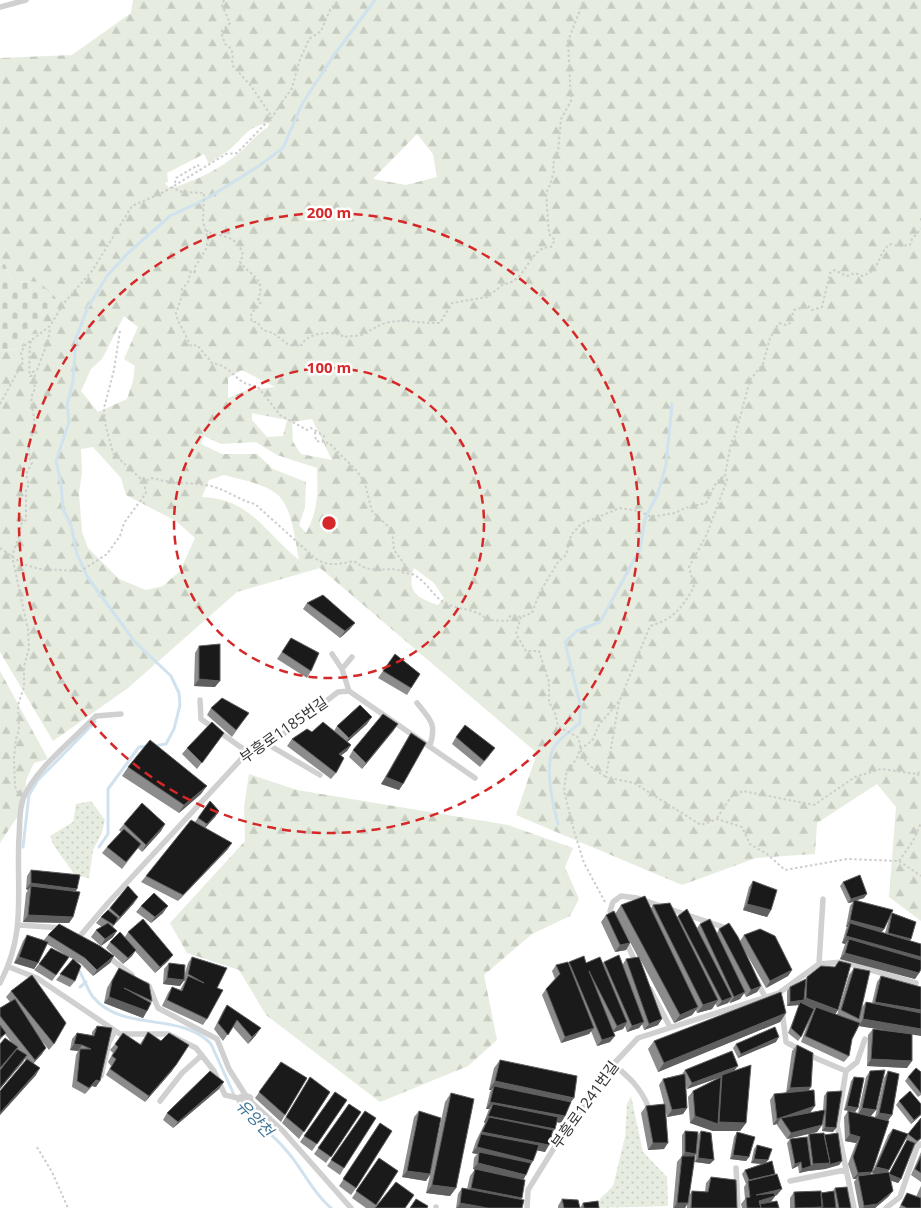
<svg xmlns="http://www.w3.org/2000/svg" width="921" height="1208" font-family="'Open Sans','Noto Sans KR',sans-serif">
<defs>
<pattern id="grass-dots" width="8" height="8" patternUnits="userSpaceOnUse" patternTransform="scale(1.25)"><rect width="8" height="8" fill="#e6ecdf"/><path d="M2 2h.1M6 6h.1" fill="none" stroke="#c6cbc0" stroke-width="1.8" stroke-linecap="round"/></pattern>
<pattern id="forest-firs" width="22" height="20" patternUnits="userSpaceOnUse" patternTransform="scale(1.25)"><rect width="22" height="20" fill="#e6ecdf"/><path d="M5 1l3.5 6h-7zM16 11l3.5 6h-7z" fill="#c6cbc0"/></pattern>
<pattern id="cemetery-stones" width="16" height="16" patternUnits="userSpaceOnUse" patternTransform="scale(1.25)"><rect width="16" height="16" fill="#e6ecdf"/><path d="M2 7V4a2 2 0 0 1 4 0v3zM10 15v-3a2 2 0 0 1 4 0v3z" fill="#c6cbc0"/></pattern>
</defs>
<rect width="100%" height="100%" fill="#fff"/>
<path fill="url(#grass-dots)" d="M 91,801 L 105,820 L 101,835 L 93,850 L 89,878 L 75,875 L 54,846 L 50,836 L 73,822 L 76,804 Z
M 631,1096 L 643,1152 L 667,1177 L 668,1206 L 596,1208 L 596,1203 L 613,1186 L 625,1137 L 627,1104 Z"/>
<path fill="url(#forest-firs)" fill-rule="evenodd" d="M 133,0 L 921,0 L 921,921 L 889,897 L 896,807 L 877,784 L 817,823 L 815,854 L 756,858 L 682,885 L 516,815 L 537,753 L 320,568 L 237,592 L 128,688 L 53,741 L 0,652 L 0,349 L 18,350 L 21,345 L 39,282 L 12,281 L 5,264 L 0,265 L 0,58 L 72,55 L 131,13 ZM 269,123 L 268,127 C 256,134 249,145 239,153 C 217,171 196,180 170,189 L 165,183 L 168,182 L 167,173 L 204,154 L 209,164 C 215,159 222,155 229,150 C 243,138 249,125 269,123 ZM 417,134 L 433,154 L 437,177 L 406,185 L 373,179 ZM 124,316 L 138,327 L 124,359 L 135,366 L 133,381 L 127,399 L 98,412 L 81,391 L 91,369 L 102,359 ZM 242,370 L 275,387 L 245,391 L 228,398 L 228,378 ZM 252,413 L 287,420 L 283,436 L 267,437 L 252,420 ZM 312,419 L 332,460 L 301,454 L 293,442 L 292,422 ZM 204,436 L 221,444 L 256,442 L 277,455 L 317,468 C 318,494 318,510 306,533 L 299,525 L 305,507 L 306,482 L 273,469 L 257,454 L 222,454 L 201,444 ZM 93,447 L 121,478 L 126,495 L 176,521 L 195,538 L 180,571 L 163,586 L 146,590 L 119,579 L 88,548 L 82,532 L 79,493 L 82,472 L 81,449 ZM 224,475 C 241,480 265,483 279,496 C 293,511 295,540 299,560 C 265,533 251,499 202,497 L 209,480 ZM 414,568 L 434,583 L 444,598 L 438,605 C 417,598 406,592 414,568 Z
M 0,671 L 48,759 L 34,763 L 26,780 L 25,805 L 0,843 Z
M 249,774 L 297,790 L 508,825 L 573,848 L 565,867 L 579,899 L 570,916 L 532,934 L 484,975 L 497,1040 L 468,1066 L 380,1102 L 266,1015 L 239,970 L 187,953 L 170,923 L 245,841 L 244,807 Z"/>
<path fill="url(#cemetery-stones)" d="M 5,264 L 12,281 L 39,282 L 56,298 L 38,326 L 18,350 L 0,349 L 0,265 Z"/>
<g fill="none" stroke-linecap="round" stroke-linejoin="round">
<path stroke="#cfe2ee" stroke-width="3" d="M 154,746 L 166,744 L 174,729 L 180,705 L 179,693 L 171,676 L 135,642 L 88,578 L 77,554 L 71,525 L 63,509 L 61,483 L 56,461 L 69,422 L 67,405 L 73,381 L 76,338 L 88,307 L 107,276 L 128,253 L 170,216 L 206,199 L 259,166 L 283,148 L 302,104 L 334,55 L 375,0
M 558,824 C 553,805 544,765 554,747 C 559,738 572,730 580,723 L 580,704 L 565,642 L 577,631 L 600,622 L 640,549 L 645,519 L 658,493 L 666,465 L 672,404
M 23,847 L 29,795 L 38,780 L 95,722
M 99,847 L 108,834 L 108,789 L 139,747 L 148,746
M 78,969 C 84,978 87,989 93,997 C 123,1033 180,1011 211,1044 L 235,1097
M 80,987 L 86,982
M 238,1102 C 251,1120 271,1132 285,1149 C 302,1167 311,1191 331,1208"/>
<path stroke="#cdcdcd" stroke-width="2" stroke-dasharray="2.5 2.5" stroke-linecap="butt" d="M 224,0 L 222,5 L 230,23 L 221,32 L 225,44 C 234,49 233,55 232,65 L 251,86 L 272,117
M 175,183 L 176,178 L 198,165 L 200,170
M 171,187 L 182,192 L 204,193 L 203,221 L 208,240 L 206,249 L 195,267 L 195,274 L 194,271 L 191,271 L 188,282 L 182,289 C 182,299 179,304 176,313 C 175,317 188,339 191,346 L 197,345 L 213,364 C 224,363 232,374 240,380 C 246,385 252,385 258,387 L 280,415 L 307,430 L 311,428 L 324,436 L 323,442 L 329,443 L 357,471 L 365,484 L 372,511 L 392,530 L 394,550 L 410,572
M 921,218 L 921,222
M 206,231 L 210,231 L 211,237 L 213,234 C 228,236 239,240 243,255 L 240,262 C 249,275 267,278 258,299 L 261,302 C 257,309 248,312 252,322 L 257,322 L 263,330 L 273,333 L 289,345 L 302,345 C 307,332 334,330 344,337 C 350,336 359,336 364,334 C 371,330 377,326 385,323 C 405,318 421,324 440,323 L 452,303 L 487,297 L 492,292 L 496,291 C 503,281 508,286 516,279 C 529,269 532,247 551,247 L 555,240 L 549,234 L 546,193 L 550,185 L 554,171 L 553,164 L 558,152 L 561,119 L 571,101 L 568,41 L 584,0
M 120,331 L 114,370 L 104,408 L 105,423 L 113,453 L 144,482
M 31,341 C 29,346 29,370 30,376 L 35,375
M 0,404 L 23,362 L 21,353 L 25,345 L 50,326 L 64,303 L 92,271 L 132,206 L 164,192 L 226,154 L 237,153 L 272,117 L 292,88 L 299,62 L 309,39 L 321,31 L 330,10 L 339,0
M 315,432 L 316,441 L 323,442
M 0,548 L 23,564 L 39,569 L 81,571 L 107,554 L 120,536 L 124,523 L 146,493 L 144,482 L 152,478 C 172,484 191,482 211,486 C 227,490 239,500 255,504 L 316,559 C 329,567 339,564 354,561 C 371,575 382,567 398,570 C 400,570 402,573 405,573 C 407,574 410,573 412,574 C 429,582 433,599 449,605 C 462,610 478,609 487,620 L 507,621 L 511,615 L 521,617 L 532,613 L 540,592 L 558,562 L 566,555 L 571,535 L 581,524 L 620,508 L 640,511 L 651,517 L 675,513 L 685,508 L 706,503 L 716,483 L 725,475
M 521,617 L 516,634 L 526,651 L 539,651 L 549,682 L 549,702 L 555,713 L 558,726 L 579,738 C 581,761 587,765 606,777
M 619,702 L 606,777 L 634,783 L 701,825 L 717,819 L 742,827 L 750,844 L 767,854 L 785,870 L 847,859 L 899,861 L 921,876
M 917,774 L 921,777
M 18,793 L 15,786 L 14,758 L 16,739 L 19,730 L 18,705 L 24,687 L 24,666 L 29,648 L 28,630 L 12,556 L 21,530 L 20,525 L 26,520 L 26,489 L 29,485 L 26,474 L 32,463 C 24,449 33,438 34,424 C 35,411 27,401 35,389 L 34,380 L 35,375 L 33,372 L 37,370 L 48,341 L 50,328
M 717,818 L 731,797 L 743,791 L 814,805 L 855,777 L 881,769 L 917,774 L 921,771
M 899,861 L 913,841 L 921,823
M 605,902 L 584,863 L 574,831 L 564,791 L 566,774 L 577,758 L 580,749 L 592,741 L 599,725 L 620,700 L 650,626 C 674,619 682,608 694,587 L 689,567 L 707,534 L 727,480 L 725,475 L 731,443 L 735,436 L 750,380 L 763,364 L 770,338 L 779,323 L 786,325 L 790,323 L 794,310 L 808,306 L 812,310 L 822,307 L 830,273 L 834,270 L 847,276 L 855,273 L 862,276 C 882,270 876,255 890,244 L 898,246 L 910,245 L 912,239 L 921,229
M 37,1147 L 52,1172 L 68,1208"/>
<path stroke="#d0d0d0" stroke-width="5.5" d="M 0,7 L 26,0
M 332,654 L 342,669 L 349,691
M 342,669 L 352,657
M 200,700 L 201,719 L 249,753
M 417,703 C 430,719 437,724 430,745
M 269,745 L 320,775
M 614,918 L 610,911 L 613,902 L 621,896 L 637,898 L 729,929
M 19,925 L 62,928
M 80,936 L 108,903 L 245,755 L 269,745 L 338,692 L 349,691 L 475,778
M 625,940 L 636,963
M 107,956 L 132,975
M 819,964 L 843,962 L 916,983
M 9,967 L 37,978 L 120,1034 L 168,1034 L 196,1048 L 214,1071 L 225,1095 L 242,1099
M 757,981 L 765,997
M 0,983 C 27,932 16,891 19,837 C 20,826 19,809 23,799 C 35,769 73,740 96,716 L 121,714
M 146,984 L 149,986 L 158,1008 L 217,1039 L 229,1069 L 248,1099 L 283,1131 L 351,1208
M 650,989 L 670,1027
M 782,1010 L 786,1042 L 813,1057 L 846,1071 L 837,1125 L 854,1208
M 613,1064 C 629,1077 640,1087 648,1106
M 846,1071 L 857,1062 L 865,1039
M 101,1076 L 109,1042 L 115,1031
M 160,1101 L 182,1073 L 202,1055
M 736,1168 L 738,1208
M 790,1181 L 845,1170
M 436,1207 L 436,1208
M 527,1208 L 528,1190 L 559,1140 L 607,1071 L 638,1038 L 779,993 L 819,964 L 823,899
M 886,1208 L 900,1197 L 917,1147 L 921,1144"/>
<path stroke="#d0d0d0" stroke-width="11" d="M 242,1099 L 248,1099"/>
</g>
<path fill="#8c8c8c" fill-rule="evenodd" d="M 307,603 L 350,629 L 340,638 L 303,609 Z
M 291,638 L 311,671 L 307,678 L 277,659 Z
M 199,646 L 215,687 L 194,686 L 195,653 Z
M 395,654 L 420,674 L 407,695 L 378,678 Z
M 211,708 L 249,713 L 232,737 L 207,715 Z
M 367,724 L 347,742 L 351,745 L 347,751 L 341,755 L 336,773 L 331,779 L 287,746 L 292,739 L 334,731 L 337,726 Z
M 394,730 L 362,769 L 349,757 L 353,750 Z
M 224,733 L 197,769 L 182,754 L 187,748 Z
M 411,733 L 403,784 L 399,790 L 381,784 L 407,739 Z
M 456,737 L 490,755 L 480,767 L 452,744 Z
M 128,767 L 201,794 L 179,813 L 122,776 Z
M 210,801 L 219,811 L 215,817 L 205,828 L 228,849 L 178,901 L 141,882 L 146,876 L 195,822 Z
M 124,824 L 165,824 L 161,831 L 142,852 L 138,848 L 122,869 L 102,853 L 107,847 L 121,832 L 119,830 Z
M 31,870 L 77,889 L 76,891 L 73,917 L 69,923 L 23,922 L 26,893 L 28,890 L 26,889 L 27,876 Z
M 753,881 L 771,910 L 767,917 L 743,910 L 749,887 Z
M 843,882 L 864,898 L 857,900 L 890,915 L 892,913 L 910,941 L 919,973 L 915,979 L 840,959 L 845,944 L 842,943 L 846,929 L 847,927 L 846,927 L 850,906 L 853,902 L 848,903 L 840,886 ZM 889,919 L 885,933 L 882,932 Z
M 128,886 L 134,903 L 116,923 L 115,923 L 113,927 L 113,937 L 101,946 L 91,937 L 96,930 L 102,927 L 96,923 L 101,917 L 108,910 Z
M 621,905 L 651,908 L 653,905 L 677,917 L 678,916 L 697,928 L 700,924 L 717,933 L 719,929 L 740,941 L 744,935 L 792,970 L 788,976 L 766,988 L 743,948 L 761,986 L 757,992 L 746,997 L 744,993 L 740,999 L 730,1003 L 729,1001 L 728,1003 L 717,1007 L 715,1003 L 712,1009 L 697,1013 L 696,1010 L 692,1015 L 674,1023 L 639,957 L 658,1025 L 644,1030 L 642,1024 L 639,1028 L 627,1032 L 625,1026 L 623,1029 L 613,1032 L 610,1042 L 597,1046 L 591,1031 L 589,1034 L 561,1043 L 542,995 L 546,989 L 555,979 L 552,971 L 556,965 L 568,963 L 569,962 L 603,963 L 604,962 L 623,964 L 626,959 L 638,957 L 615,914 Z
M 141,906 L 163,913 L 151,923 L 136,912 Z
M 606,915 L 630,943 L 626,950 L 615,952 L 601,922 Z
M 128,932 L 173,955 L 168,961 L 155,973 L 135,951 L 132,956 L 123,964 L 106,948 L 110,942 L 125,937 Z
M 27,935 L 44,940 L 48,935 L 114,956 L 110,963 L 93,976 L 81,964 L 74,960 L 75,981 L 70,987 L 56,980 L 73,959 L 69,957 L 52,981 L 34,970 L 39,964 L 64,954 L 47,944 L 38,963 L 34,969 L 14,963 L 23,941 Z
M 192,957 L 217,988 L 207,1019 L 203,1025 L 162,1006 L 168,993 L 172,987 L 180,990 L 185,981 L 184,981 L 180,986 L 163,984 L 164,969 L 169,963 L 184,976 L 188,963 Z
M 119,968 L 152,1001 L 147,1011 L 143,1018 L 104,1003 L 107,988 Z
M 854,968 L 862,1007 L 866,1002 L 872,1003 L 877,982 L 881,976 L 912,1035 L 907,1068 L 867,1066 L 868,1035 L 873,1029 L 895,1032 L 859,1026 L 852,1039 L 849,1056 L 844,1062 L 801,1042 L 809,1020 L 801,1037 L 798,1041 L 788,1033 L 799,1005 L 787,1006 L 787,991 L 790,987 L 806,979 L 807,977 L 838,1010 L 835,1014 L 837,1015 L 849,975 Z
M 11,991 L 54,1044 L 49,1050 L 42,1041 L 42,1054 L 33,1063 L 36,1075 L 0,1115 L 0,1091 L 26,1060 L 25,1059 L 0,1089 L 0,1070 L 17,1050 L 17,1049 L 0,1069 L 0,1044 L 12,1043 L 5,1034 L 0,1040 L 0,1008 L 10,1002 L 6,997 Z
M 227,1005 L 256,1035 L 248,1044 L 233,1027 L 223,1041 L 214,1029 L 223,1011 Z
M 786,1013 L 780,1022 L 658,1072 L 648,1049 L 654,1041 Z
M 97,1026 L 96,1087 L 92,1086 L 85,1094 L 72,1087 L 76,1055 L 78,1051 L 70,1050 L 72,1039 L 77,1033 L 92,1035 L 92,1032 Z
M 148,1032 L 172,1071 L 145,1102 L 106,1075 L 111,1066 L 108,1062 L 113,1053 L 110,1050 L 115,1044 L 140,1044 Z
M 776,1042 L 738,1058 L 733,1048 L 736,1044 Z
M 797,1045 L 809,1090 L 810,1113 L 823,1110 L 824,1096 L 827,1092 L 833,1132 L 822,1131 L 823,1119 L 822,1125 L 817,1132 L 787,1139 L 777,1125 L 777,1124 L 773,1125 L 770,1100 L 774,1094 L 786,1093 L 792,1051 Z
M 500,1060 L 571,1102 L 565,1116 L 561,1123 L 556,1122 L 545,1152 L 537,1150 L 523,1180 L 522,1198 L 520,1200 L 522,1208 L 456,1208 L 458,1194 L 462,1188 L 467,1189 L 470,1176 L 475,1169 L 473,1169 L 474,1158 L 477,1154 L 472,1153 L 476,1141 L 485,1123 L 484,1122 L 489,1109 L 486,1109 L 490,1092 L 491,1090 L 489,1090 L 494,1068 Z
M 281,1062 L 285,1115 L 281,1122 L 255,1098 Z
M 685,1070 L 734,1071 L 746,1123 L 740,1131 L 713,1131 L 690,1123 L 688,1097 L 693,1091 L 721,1077 L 687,1089 L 686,1086 L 687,1108 L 683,1114 L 667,1117 L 665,1108 L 664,1149 L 648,1150 L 641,1113 L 646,1106 L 664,1104 L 659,1085 L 663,1079 L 682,1074 Z
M 870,1071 L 871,1116 L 875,1117 L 884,1078 L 888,1071 L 892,1115 L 888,1120 L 870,1174 L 875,1174 L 872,1173 L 888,1135 L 893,1129 L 921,1139 L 915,1145 L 901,1179 L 898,1183 L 890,1180 L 893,1191 L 888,1197 L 875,1208 L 859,1208 L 854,1182 L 856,1179 L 853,1179 L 848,1164 L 856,1143 L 845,1141 L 844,1117 L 848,1111 L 858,1113 L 866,1077 ZM 906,1139 L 907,1140 L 889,1174 L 887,1173 Z
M 921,1072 L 921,1095 L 918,1097 L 905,1081 L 908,1077 Z
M 310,1077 L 330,1092 L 299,1139 L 282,1123 Z
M 854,1077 L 858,1108 L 855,1112 L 844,1110 L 851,1081 Z
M 219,1089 L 173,1128 L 163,1120 L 167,1113 Z
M 335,1092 L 347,1100 L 312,1151 L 300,1142 Z
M 451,1093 L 456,1188 L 450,1196 L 426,1193 L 430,1175 L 426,1181 L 402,1177 L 414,1117 L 419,1111 L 432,1164 L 445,1102 Z
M 899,1101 L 921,1115 L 911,1124 L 896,1105 Z
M 349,1104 L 361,1112 L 326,1163 L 314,1154 Z
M 365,1111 L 344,1168 L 340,1175 L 327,1166 Z
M 380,1123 L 356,1188 L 351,1195 L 339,1186 Z
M 685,1131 L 696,1154 L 695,1156 L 689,1196 L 692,1191 L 705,1192 L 706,1183 L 711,1177 L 737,1208 L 687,1208 L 687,1204 L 685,1208 L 673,1208 L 677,1162 L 682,1156 L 682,1135 Z
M 701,1131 L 710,1164 L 695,1162 L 698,1135 Z
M 737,1132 L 749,1157 L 746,1161 L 730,1159 L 734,1137 Z
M 809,1134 L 824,1135 L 842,1161 L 839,1165 L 825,1169 L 808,1171 L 799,1173 L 798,1166 L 792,1169 L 787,1143 L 790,1139 L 807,1137 Z
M 757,1145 L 766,1163 L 777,1195 L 775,1196 L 771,1202 L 779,1208 L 742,1208 L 741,1204 L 745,1199 L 744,1187 L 746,1184 L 742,1174 L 745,1170 L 761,1164 L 751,1163 L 754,1149 Z
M 921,1152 L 921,1182 L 911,1175 Z
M 379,1158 L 398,1171 L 375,1208 L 366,1208 L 352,1198 Z
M 921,1186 L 921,1208 L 899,1208 L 907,1193 L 916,1197 L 919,1190 Z
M 835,1188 L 851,1208 L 790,1208 L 790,1198 L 794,1192 L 821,1193 L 833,1191 Z
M 562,1199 L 580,1208 L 583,1203 L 599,1208 L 558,1208 L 558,1206 Z"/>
<path fill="#5f5f5f" d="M 355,623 L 350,629 L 340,638 L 345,631 Z
M 199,679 L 220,681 L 215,687 L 194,686 Z
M 372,717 L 367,724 L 344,745 L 349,738 Z
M 398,724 L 394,730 L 362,769 L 366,763 Z
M 351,745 L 347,751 L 335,760 L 339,754 Z
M 386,777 L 403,784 L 399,790 L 381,784 Z
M 207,786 L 201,794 L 179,813 L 184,805 Z
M 219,811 L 215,817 L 203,830 L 207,824 Z
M 165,824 L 161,831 L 142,852 L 146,845 Z
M 232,843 L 228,849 L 178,901 L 183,895 Z
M 31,883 L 77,889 L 72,896 L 31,886 L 28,890 L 26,889 Z
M 867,894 L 864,898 L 854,901 L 854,900 L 853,902 L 848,903 L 851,899 Z
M 138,897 L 134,903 L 116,923 L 120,917 Z
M 747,904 L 771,910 L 767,917 L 743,910 Z
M 168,906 L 163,913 L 151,923 L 155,917 Z
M 28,915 L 73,917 L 69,923 L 23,922 Z
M 850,920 L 884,929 L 879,936 L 850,923 L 847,927 L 846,927 Z
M 117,931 L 113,937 L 101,946 L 105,939 Z
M 888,933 L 911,939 L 908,943 Z
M 846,936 L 921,957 L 921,963 L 849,939 L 845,944 L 842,943 Z
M 630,943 L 626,950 L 615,952 L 620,945 Z
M 136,950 L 132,956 L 123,964 L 128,958 Z
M 845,953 L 919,973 L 915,979 L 840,959 Z
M 173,955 L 168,961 L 155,973 L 160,967 Z
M 114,956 L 110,963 L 93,976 L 97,970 Z
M 19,957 L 38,963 L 34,969 L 14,963 Z
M 792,970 L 788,976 L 766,988 L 770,981 Z
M 167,978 L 184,980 L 180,986 L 163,984 Z
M 761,986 L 757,992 L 746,997 L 751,990 Z
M 745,992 L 740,999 L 730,1003 L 734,997 Z
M 109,997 L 147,1011 L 143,1018 L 104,1003 Z
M 732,997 L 728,1003 L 717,1007 L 722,1001 Z
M 806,998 L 838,1010 L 834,1016 L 816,1007 L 814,1009 L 800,1002 L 799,1005 L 787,1006 L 790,1002 L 804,1000 Z
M 718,1000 L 712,1009 L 697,1013 L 703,1005 Z
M 875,1002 L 921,1010 L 921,1017 L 870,1009 Z
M 698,1007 L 692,1015 L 674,1023 L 680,1015 Z
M 786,1013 L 780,1022 L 658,1072 L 664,1063 Z
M 662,1019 L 658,1025 L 644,1030 L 649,1024 Z
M 863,1019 L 921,1029 L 921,1036 L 859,1026 Z
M 627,1022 L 623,1029 L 612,1033 L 617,1026 Z
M 644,1022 L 639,1028 L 627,1032 L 632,1026 Z
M 261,1028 L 256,1035 L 248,1044 L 252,1037 Z
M 594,1028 L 589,1034 L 561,1043 L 565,1037 Z
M 615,1036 L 610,1042 L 597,1046 L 602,1040 Z
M 779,1037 L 776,1042 L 738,1058 L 741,1054 Z
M 74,1044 L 82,1045 L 78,1051 L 70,1050 Z
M 18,1047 L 14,1054 L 0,1069 L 0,1068 Z
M 46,1048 L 42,1054 L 31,1066 L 35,1060 Z
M 27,1055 L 23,1062 L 0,1089 L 0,1088 Z
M 871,1059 L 912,1061 L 907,1068 L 867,1066 Z
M 176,1065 L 172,1071 L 145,1102 L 149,1096 Z
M 738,1066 L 733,1072 L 722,1075 L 721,1077 L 687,1089 L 692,1083 Z
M 40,1068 L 36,1075 L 0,1115 L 0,1113 Z
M 96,1080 L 100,1081 L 96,1087 L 92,1086 L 85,1094 Z
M 495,1081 L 574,1098 L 568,1106 L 494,1086 L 491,1090 L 489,1090 Z
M 224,1082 L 219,1089 L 173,1128 L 178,1122 Z
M 811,1087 L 806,1094 L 785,1094 L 790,1088 Z
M 490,1102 L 565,1116 L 561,1123 L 491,1110 L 493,1104 L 489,1109 L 486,1109 Z
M 815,1106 L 810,1113 L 781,1118 L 777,1124 L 773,1125 L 777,1119 Z
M 847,1106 L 858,1108 L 855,1112 L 844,1110 Z
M 687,1108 L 683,1114 L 667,1117 L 672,1110 Z
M 862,1108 L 876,1110 L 871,1116 L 858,1115 Z
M 879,1113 L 892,1115 L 887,1122 L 875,1119 Z
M 921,1114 L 921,1115 L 911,1124 L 914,1120 Z
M 488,1116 L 555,1129 L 550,1135 L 489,1117 L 485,1123 L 484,1122 Z
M 695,1116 L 718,1124 L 719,1122 L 746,1123 L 740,1131 L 713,1131 L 690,1123 Z
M 822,1125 L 817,1132 L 787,1139 L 791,1133 Z
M 825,1127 L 836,1128 L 833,1132 L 822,1131 Z
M 482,1132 L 549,1145 L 545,1152 L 479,1139 L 481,1134 L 478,1138 Z
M 850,1134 L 860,1137 L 856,1143 L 845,1141 Z
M 653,1143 L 668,1143 L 664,1149 L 648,1150 Z
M 477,1147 L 533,1161 L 529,1167 L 479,1152 L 477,1154 L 472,1153 Z
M 685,1152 L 696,1154 L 693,1159 L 682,1157 Z
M 733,1155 L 749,1157 L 746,1161 L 730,1159 Z
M 698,1158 L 714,1160 L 710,1164 L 695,1162 Z
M 754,1159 L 768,1160 L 765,1164 L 751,1163 Z
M 842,1161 L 839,1165 L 825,1169 L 808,1171 L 799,1173 L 802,1169 L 811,1166 L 813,1164 Z
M 801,1162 L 798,1166 L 792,1169 L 795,1164 Z
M 478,1163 L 526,1175 L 522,1182 L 473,1169 Z
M 876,1167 L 889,1170 L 884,1177 L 872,1173 Z
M 407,1171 L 430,1174 L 426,1181 L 402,1177 Z
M 872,1172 L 868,1178 L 858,1176 L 856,1179 L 853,1179 L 858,1173 Z
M 889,1174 L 901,1179 L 898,1183 L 886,1179 Z
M 432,1185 L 456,1188 L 450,1196 L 426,1193 Z
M 471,1188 L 522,1198 L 517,1204 L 466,1194 Z
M 782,1189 L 777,1195 L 751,1202 L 756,1195 Z
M 893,1191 L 888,1197 L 875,1208 L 863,1208 L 864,1206 Z
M 775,1196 L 770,1203 L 761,1206 L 759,1201 Z
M 460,1203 L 488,1208 L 457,1208 Z
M 677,1203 L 688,1203 L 685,1208 L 674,1208 Z"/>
<path fill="#1a1a1a" stroke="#5f5f5f" d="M 323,595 L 355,623 L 345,631 L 307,603 Z
M 291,638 L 319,653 L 311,671 L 282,652 Z
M 220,644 L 220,681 L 199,679 L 199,646 Z
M 395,654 L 420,674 L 411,688 L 383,671 Z
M 222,698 L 249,713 L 236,730 L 211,708 Z
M 360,705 L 372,717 L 349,738 L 337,726 Z
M 383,714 L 398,724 L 366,763 L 353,750 Z
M 212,722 L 224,733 L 202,763 L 187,748 Z
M 323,722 L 351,745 L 339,754 L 344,758 L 336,773 L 292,739 L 307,729 L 312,732 Z
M 465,725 L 495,748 L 484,761 L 456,737 Z
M 411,733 L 426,743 L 403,784 L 386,777 Z
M 150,740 L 207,786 L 184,805 L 128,767 Z
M 210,801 L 219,811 L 207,824 L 198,818 Z
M 142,803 L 165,824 L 146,845 L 124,824 Z
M 191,820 L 232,843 L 183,895 L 146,876 Z
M 124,829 L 141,844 L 126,862 L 107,847 Z
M 31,870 L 80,875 L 77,889 L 31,883 Z
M 860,875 L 867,894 L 851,899 L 843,882 Z
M 753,881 L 777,890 L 771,910 L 747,904 Z
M 31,886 L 80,892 L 73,917 L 28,915 Z
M 128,886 L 138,897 L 120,917 L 110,908 Z
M 154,893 L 168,906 L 155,917 L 141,906 Z
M 645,896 L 698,1007 L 680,1015 L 621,905 Z
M 854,900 L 893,910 L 884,929 L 850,920 Z
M 670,903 L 718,1000 L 703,1005 L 653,905 Z
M 687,909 L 707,948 L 732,997 L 722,1001 L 678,916 Z
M 108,910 L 118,918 L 114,925 L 101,917 Z
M 614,911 L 630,943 L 620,945 L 606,915 Z
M 892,913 L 916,922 L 911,939 L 888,933 Z
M 143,919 L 173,955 L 160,967 L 128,932 Z
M 710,919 L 745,992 L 734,997 L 700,924 Z
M 108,923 L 117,931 L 105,939 L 96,930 Z
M 729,923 L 738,937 L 761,986 L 751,990 L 719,929 Z
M 850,923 L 921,944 L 921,957 L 846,936 Z
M 59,924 L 100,946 L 114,956 L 97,970 L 85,958 L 48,935 Z
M 760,929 L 775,936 L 792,970 L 770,981 L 744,935 Z
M 120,932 L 136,950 L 128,958 L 110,942 Z
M 27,935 L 48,942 L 38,963 L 19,957 Z
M 849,939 L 921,960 L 921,969 L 919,973 L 845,953 Z
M 51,948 L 69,957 L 56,975 L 39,964 Z
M 619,955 L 644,1022 L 632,1026 L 604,962 Z
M 584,956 L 586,963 L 600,957 L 627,1022 L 617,1026 L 589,971 L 615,1036 L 602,1040 L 569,962 Z
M 192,957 L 227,968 L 217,988 L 223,990 L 207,1019 L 167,1000 L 172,987 L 182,991 L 188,976 L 204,983 L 188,974 Z
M 639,957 L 662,1019 L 649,1024 L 626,959 Z
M 73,959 L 81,966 L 75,981 L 60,974 Z
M 839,961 L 851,964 L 838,1010 L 806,998 L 807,977 L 821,966 L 835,967 Z
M 568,962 L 594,1028 L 565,1037 L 546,989 L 560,974 L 556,965 Z
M 169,963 L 185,965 L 184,980 L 167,978 Z
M 119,968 L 149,984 L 152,1001 L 124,988 L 151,1003 L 147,1011 L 109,997 L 112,981 Z
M 854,968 L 870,971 L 859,1019 L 841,1010 Z
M 32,975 L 66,1023 L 54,1044 L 11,991 Z
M 881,976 L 921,987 L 921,1010 L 875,1002 Z
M 806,979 L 804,1000 L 790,1002 L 790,987 Z
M 781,992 L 786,1013 L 664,1063 L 654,1041 Z
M 15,999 L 46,1048 L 35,1060 L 0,1016 L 0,1008 Z
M 800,1002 L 814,1009 L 801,1037 L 791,1028 Z
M 866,1002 L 921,1013 L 921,1029 L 863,1019 Z
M 227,1005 L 261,1028 L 252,1037 L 237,1020 L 228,1035 L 218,1023 Z
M 816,1007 L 860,1023 L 852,1039 L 849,1056 L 805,1036 Z
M 0,1025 L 6,1033 L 0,1038 Z
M 97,1026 L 112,1028 L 100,1081 L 96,1080 L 89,1088 L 77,1081 L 80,1049 L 91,1049 L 82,1045 L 74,1044 L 77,1033 L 94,1036 Z
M 775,1027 L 779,1037 L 741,1054 L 736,1044 Z
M 873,1029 L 912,1034 L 912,1061 L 871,1059 Z
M 148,1032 L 161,1041 L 169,1033 L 189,1045 L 176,1065 L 149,1096 L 110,1069 L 116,1059 L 112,1056 L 118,1047 L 115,1044 L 123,1033 L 141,1045 Z
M 5,1038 L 18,1047 L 0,1068 L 0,1044 Z
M 797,1045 L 813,1053 L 811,1087 L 790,1088 Z
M 17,1049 L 27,1055 L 0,1088 L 0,1070 Z
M 732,1051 L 738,1066 L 692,1083 L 685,1070 Z
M 27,1059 L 40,1068 L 0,1113 L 0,1091 Z
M 500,1060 L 577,1076 L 574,1098 L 495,1081 Z
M 281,1062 L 307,1078 L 285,1115 L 259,1092 Z
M 751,1065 L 746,1123 L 719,1122 L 722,1075 Z
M 916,1068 L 921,1072 L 921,1093 L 908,1077 Z
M 885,1070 L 876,1110 L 862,1108 L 870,1071 Z
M 210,1071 L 224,1082 L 178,1122 L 167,1113 Z
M 888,1071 L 899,1074 L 892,1115 L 879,1113 Z
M 685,1074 L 687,1108 L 672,1110 L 663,1079 Z
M 310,1077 L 330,1092 L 304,1132 L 286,1117 Z
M 721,1077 L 718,1124 L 695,1116 L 693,1091 Z
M 854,1077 L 864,1078 L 858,1108 L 847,1106 Z
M 494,1086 L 571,1102 L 565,1116 L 490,1102 Z
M 814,1090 L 815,1106 L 777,1119 L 774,1094 Z
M 842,1091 L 836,1128 L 825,1127 L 827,1092 Z
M 910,1091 L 921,1104 L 921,1114 L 914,1120 L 899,1101 Z
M 335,1092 L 347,1100 L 317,1144 L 304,1136 Z
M 451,1093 L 474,1099 L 456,1188 L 432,1185 Z
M 349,1104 L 361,1112 L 331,1157 L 318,1148 Z
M 493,1104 L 558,1117 L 555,1129 L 488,1116 Z
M 665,1104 L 668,1143 L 653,1143 L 646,1106 Z
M 825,1110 L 822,1125 L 791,1133 L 781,1118 Z
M 365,1111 L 376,1118 L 344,1168 L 331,1160 Z
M 419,1111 L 441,1118 L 430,1174 L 407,1171 Z
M 848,1111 L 889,1121 L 872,1172 L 858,1173 L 853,1157 L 860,1137 L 850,1134 Z
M 489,1117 L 553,1130 L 549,1145 L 482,1132 Z
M 921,1118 L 921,1138 L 917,1141 L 908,1134 Z
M 380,1123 L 392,1131 L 356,1188 L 343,1179 Z
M 893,1129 L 908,1134 L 889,1170 L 876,1167 Z
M 685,1131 L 698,1132 L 696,1154 L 685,1152 Z
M 701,1131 L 711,1133 L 714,1160 L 698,1158 Z
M 737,1132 L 755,1137 L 749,1157 L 733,1155 Z
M 824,1133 L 830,1163 L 813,1164 L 809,1134 Z
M 838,1133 L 842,1161 L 828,1165 L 830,1163 L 824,1135 Z
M 481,1134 L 539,1145 L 533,1161 L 477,1147 Z
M 807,1137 L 811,1166 L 802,1169 L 801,1162 L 795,1164 L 790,1139 Z
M 907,1140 L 915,1143 L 901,1179 L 889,1174 Z
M 757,1145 L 772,1149 L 768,1160 L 754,1159 Z
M 479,1152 L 531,1163 L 526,1175 L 478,1163 Z
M 682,1156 L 695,1156 L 688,1203 L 677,1203 Z
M 921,1156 L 921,1173 L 915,1169 Z
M 379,1158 L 398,1171 L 376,1205 L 356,1191 Z
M 772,1161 L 775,1174 L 749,1180 L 745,1170 Z
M 475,1169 L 525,1180 L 522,1198 L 471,1188 Z
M 889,1172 L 893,1191 L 877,1204 L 864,1206 L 858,1176 Z
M 777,1174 L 782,1189 L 756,1195 L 774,1193 L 775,1196 L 759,1201 L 761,1208 L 747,1208 L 746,1198 L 750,1197 L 748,1181 Z
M 711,1177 L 736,1180 L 737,1208 L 691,1208 L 692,1191 L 708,1192 Z
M 396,1182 L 414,1195 L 405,1208 L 375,1208 Z
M 847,1187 L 851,1208 L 839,1208 L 835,1188 Z
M 462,1188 L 524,1200 L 522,1208 L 488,1208 L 460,1203 Z
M 821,1191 L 823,1207 L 795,1208 L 794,1192 Z
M 834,1191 L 836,1208 L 822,1208 L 821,1193 Z
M 907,1193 L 921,1198 L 921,1208 L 907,1208 L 901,1205 Z
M 416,1199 L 428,1206 L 427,1208 L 410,1208 Z
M 562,1199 L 578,1200 L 580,1208 L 564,1208 Z
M 598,1201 L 599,1208 L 584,1208 L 583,1203 Z
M 777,1201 L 779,1208 L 761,1208 L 760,1204 Z"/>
<g fill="none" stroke="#d62828" stroke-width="2.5" stroke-dasharray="9 6">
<circle cx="329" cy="523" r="155"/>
<circle cx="329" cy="523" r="310"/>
</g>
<g text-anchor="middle" stroke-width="5" stroke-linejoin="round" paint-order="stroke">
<g font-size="15" fill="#333" stroke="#fff">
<text transform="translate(284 730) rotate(-35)" y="5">부흥로1185번길</text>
<text transform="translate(585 1105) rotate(-54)" y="5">부흥로1241번길</text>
</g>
<g font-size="16" font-style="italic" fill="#3f7597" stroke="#fff">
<text transform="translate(255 1118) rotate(46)" y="6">유양천</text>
</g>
</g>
<circle cx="329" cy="523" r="8" fill="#d62828" stroke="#fff" stroke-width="2.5"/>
<g font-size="15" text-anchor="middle" font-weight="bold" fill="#d62828" stroke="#fff" stroke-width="5" stroke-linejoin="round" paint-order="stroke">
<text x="329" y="218">200 m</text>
<text x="329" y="373">100 m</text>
</g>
</svg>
